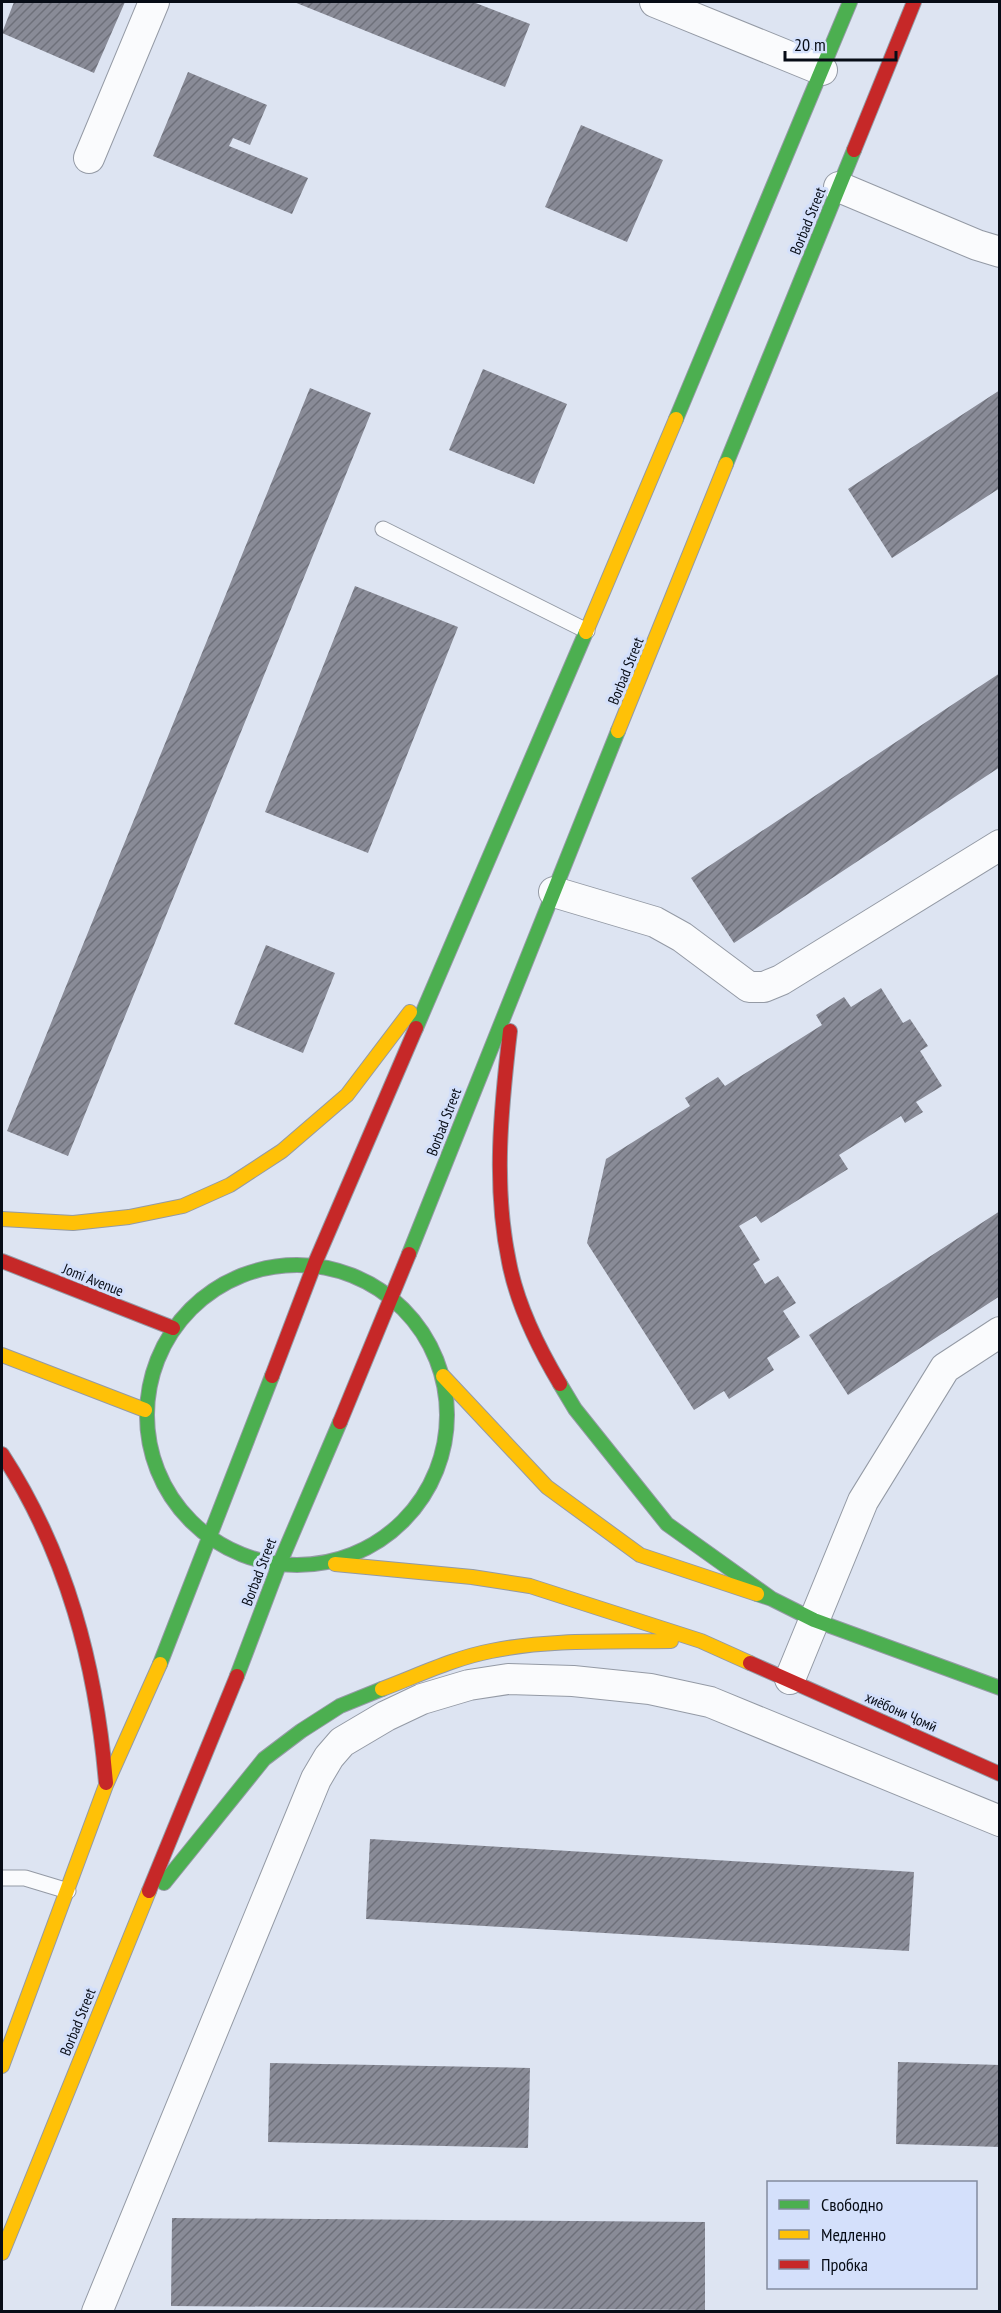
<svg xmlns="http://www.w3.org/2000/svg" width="1001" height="2313" font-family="'PT Sans Narrow',sans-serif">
<defs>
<pattern id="building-hatch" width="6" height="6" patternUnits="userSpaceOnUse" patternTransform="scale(1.5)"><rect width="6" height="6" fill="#898b97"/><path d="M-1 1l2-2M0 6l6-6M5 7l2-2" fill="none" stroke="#6e707a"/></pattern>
</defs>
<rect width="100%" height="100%" fill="#dde4f2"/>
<path fill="url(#building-hatch)" d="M 14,2 L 125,2 L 94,73 L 2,33 Z
M 294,2 L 473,2 L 530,24 L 505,87 Z
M 188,72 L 267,105 L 250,145 L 233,138 L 229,146 L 308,178 L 292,214 L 153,156 Z
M 581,125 L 663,160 L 627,242 L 545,207 Z
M 483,369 L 567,404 L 534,484 L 449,450 Z
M 310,388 L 371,413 L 68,1156 L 7,1131 Z
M 1000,390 L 1000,488 L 892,558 L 848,489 Z
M 355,586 L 458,627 L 368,853 L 265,812 Z
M 1000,673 L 1000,767 L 734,943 L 691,878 Z
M 266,945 L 335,973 L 303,1053 L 234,1024 Z
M 881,988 L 903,1023 L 910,1019 L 928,1046 L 920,1051 L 942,1086 L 916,1102 L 923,1112 L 905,1123 L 901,1116 L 839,1155 L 848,1169 L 761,1223 L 756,1216 L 739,1226 L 760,1260 L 753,1264 L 765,1284 L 778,1276 L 796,1303 L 783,1311 L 800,1337 L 767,1358 L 774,1370 L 729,1399 L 724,1391 L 694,1410 L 587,1243 L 606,1159 L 690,1106 L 685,1098 L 718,1077 L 725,1086 L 822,1025 L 816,1015 L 844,997 L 851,1007 Z
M 1000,1211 L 1000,1296 L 848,1395 L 809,1335 Z
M 370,1839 L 914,1872 L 909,1951 L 366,1919 Z
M 898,2062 L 1000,2065 L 1000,2147 L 896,2144 Z
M 270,2063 L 530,2068 L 528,2148 L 268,2142 Z
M 172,2218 L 705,2222 L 705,2310 L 171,2306 Z"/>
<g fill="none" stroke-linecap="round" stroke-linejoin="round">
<defs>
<path id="lane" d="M 383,529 L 587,631
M 2,1878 L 25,1878 L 68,1891"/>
<path id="street" d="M 655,2 L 822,70
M 89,158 L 154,2
M 839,187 L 977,245 L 1000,252
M 554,892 L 655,922 L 682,937 L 749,987 L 764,987 L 781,980 L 1000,845
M 790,1679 L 863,1501 L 945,1368 L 1000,1332
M 97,2312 L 316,1779 L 329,1757 L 342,1742 L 386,1716 L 422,1699 L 469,1685 L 508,1679 L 573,1681 L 650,1689 L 710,1702 L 1000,1821"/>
<path id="fast" d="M 676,419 L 850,2
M 726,464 L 854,150
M 416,1028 L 586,632
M 409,1254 L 618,731
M147 1415a150 150 0 1 1 300 0a150 150 0 1 1-300 0Z
M 560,1384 L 575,1409 L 667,1524 L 772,1599
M 757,1594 L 772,1599 L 814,1620 L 1000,1688
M 160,1664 L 272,1376
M 237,1676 L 279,1565 L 340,1422
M 164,1883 L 264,1759 L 301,1731 L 340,1706 L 382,1689"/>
<path id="slow" d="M 586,632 L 676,419
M 618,731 L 726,464
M 2,1219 L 73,1223 L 129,1217 L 183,1206 L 230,1185 L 282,1151 L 347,1095 L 410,1012
M 2,1355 L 145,1410
M 443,1376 L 547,1487 L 640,1555 L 757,1594
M 335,1564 L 472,1577 L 530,1586 L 701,1641 L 750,1663
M 382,1689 C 417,1676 454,1658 491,1651 C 550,1639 611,1642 671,1641
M 2,2066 L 106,1785 L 160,1664
M 2,2253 L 149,1891"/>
<path id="jam" d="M 854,150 L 914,2
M 510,1031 C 501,1108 493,1186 509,1262 C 517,1304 538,1347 560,1384
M 2,1261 L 173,1328
M 272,1376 L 315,1263 L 416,1028
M 340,1422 L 409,1254
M 2,1454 C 67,1554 96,1665 106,1783
M 750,1663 L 1000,1774
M 149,1891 L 237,1676"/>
</defs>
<use href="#lane" stroke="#949aa5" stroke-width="17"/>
<use href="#street" stroke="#949aa5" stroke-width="32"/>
<use href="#fast" stroke="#949aa5" stroke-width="16"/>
<use href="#slow" stroke="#949aa5" stroke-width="16"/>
<use href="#jam" stroke="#949aa5" stroke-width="16"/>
<use href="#lane" stroke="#fafbfd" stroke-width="15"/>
<use href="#street" stroke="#fafbfd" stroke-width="30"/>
<use href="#fast" stroke="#4caf50" stroke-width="14"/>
<use href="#slow" stroke="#ffc107" stroke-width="14"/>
<use href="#jam" stroke="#c62828" stroke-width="14"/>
</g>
<g text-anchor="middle" stroke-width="6" stroke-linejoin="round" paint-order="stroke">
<g font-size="15" fill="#070c16" stroke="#d4e0fb">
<text transform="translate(808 221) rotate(-68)" y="5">Borbad Street</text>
<text transform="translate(626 671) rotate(-68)" y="5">Borbad Street</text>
<text transform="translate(444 1122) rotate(-69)" y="5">Borbad Street</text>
<text transform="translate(93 1280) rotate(22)" y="5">Jomi Avenue</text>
<text transform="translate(259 1572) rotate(-69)" y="5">Borbad Street</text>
<text transform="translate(901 1712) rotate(24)" y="5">хиёбони Ҷомӣ</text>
<text transform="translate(78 2022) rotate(-68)" y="5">Borbad Street</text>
</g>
</g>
<rect width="1001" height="2313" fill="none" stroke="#070c16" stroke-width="6"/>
<rect x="767" y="2181" width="210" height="108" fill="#d4e0fb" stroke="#828b9f" stroke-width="1.5"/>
<rect x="779" y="2200" width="30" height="9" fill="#4caf50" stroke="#828b9f" stroke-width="1.5"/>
<text x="821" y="2211" font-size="18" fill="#070c16">Свободно</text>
<rect x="779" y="2230" width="30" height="9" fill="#ffc107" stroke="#828b9f" stroke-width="1.5"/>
<text x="821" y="2241" font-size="18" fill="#070c16">Медленно</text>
<rect x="779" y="2260" width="30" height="9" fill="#c62828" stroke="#828b9f" stroke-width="1.5"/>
<text x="821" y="2271" font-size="18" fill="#070c16">Пробка</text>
<path d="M785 51v9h111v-9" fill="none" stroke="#070c16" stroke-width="3"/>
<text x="794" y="51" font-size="18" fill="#070c16" stroke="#d4e0fb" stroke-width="4.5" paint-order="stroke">20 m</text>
</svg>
